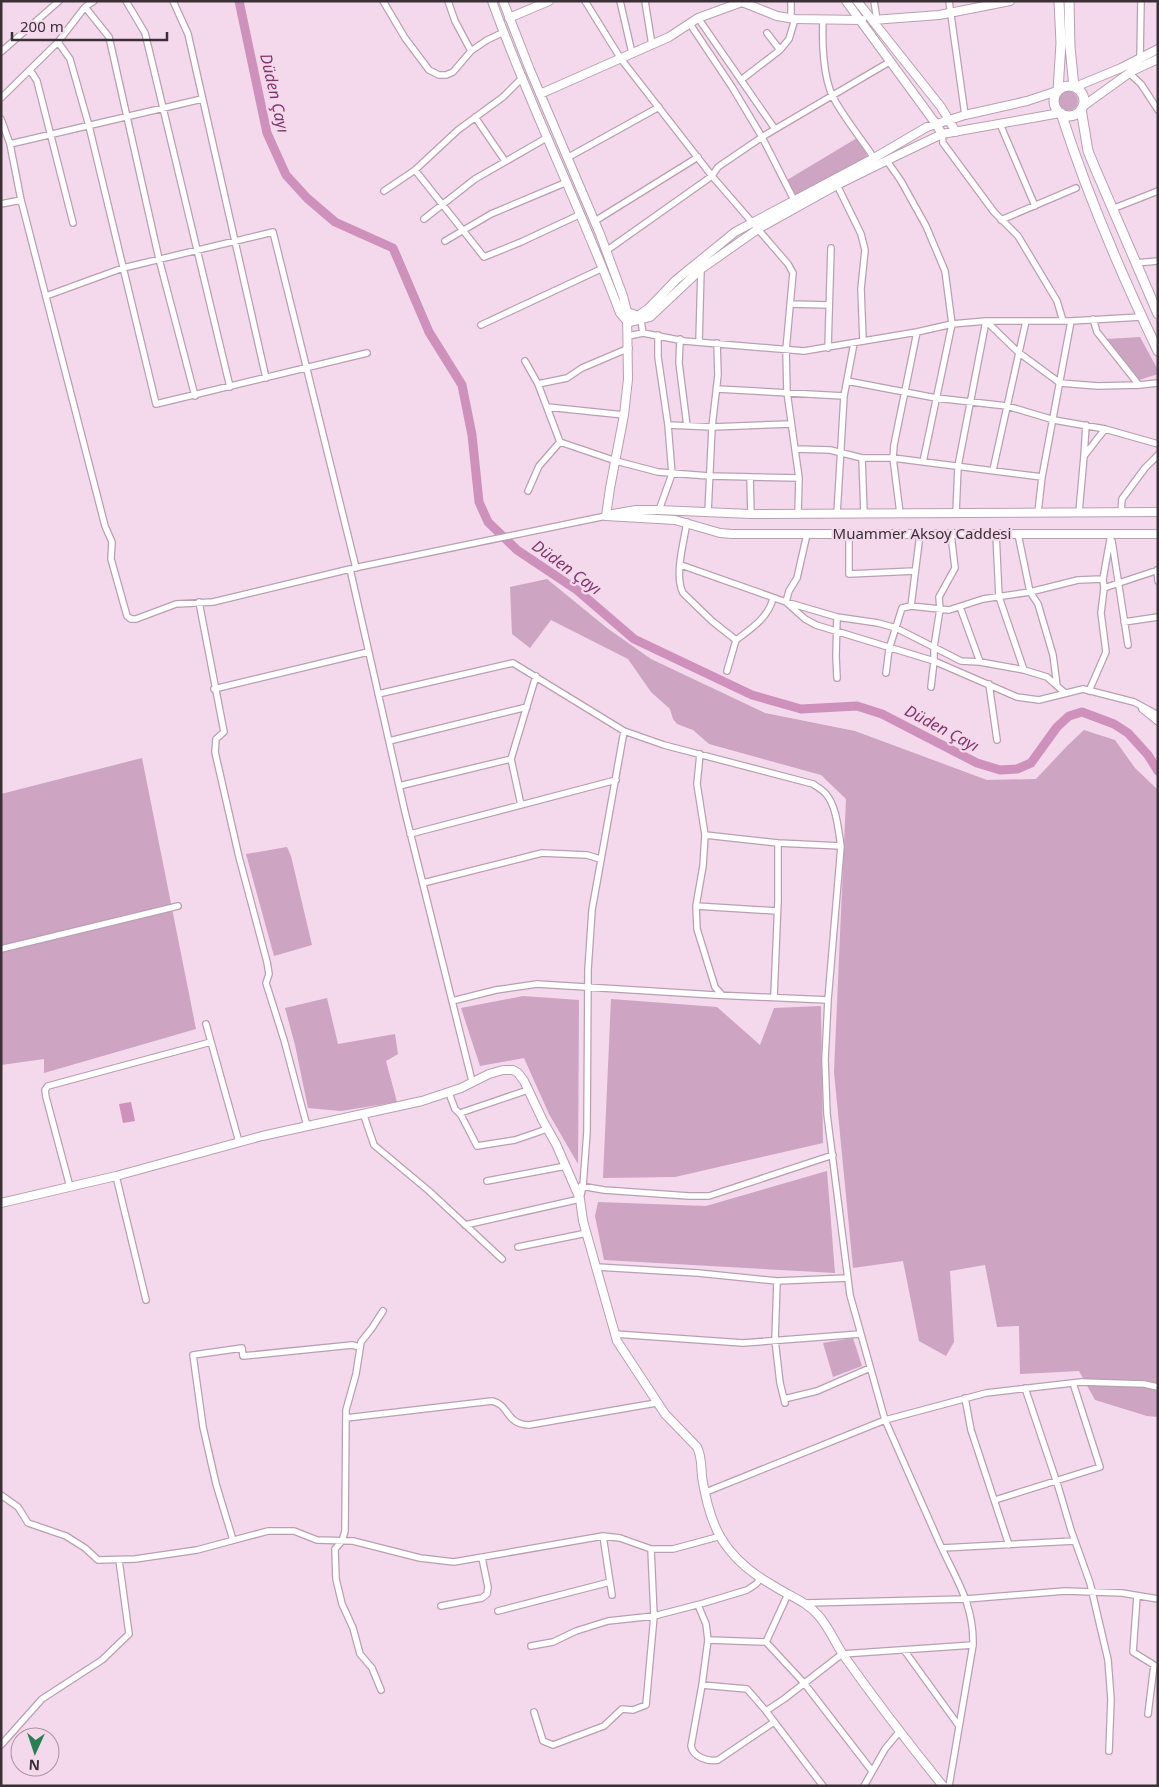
<svg xmlns="http://www.w3.org/2000/svg" width="1159" height="1787" font-family="'Noto Sans',sans-serif">
<rect width="100%" height="100%" fill="#f4d8eb"/>
<path fill="#cda4c1" d="M1058 101a10 10 0 1 1 20 0a10 10 0 1 1-20 0Z
M 857,138 L 868,157 L 796,195 L 787,180 Z
M 1140,337 L 1158,370 L 1158,374 L 1139,380 L 1107,339 Z
M 547,579 L 607,628 L 651,659 L 765,713 L 855,731 L 987,780 L 1036,779 L 1068,745 L 1084,730 L 1115,740 L 1135,768 L 1158,790 L 1158,1417 L 1147,1416 L 1095,1400 L 1079,1371 L 1020,1374 L 1019,1326 L 997,1327 L 985,1265 L 950,1271 L 954,1342 L 946,1356 L 919,1341 L 903,1261 L 853,1268 L 834,1072 L 846,799 L 821,775 L 709,744 L 693,730 L 677,724 L 673,719 L 670,709 L 651,692 L 628,659 L 551,620 L 530,648 L 512,634 L 510,587 Z
M 142,758 L 196,1029 L 44,1073 L 44,1059 L 1,1065 L 1,794 Z
M 287,847 L 291,856 L 312,945 L 274,956 L 246,854 Z
M 523,996 L 579,1000 L 578,1164 L 549,1114 L 524,1058 L 480,1066 L 461,1008 Z
M 327,998 L 338,1044 L 395,1034 L 398,1054 L 386,1061 L 397,1102 L 341,1111 L 308,1108 L 295,1045 L 285,1008 Z
M 611,999 L 717,1007 L 760,1045 L 774,1008 L 821,1006 L 823,1143 L 675,1177 L 603,1178 Z
M 827,1171 L 835,1273 L 604,1260 L 595,1216 L 598,1202 L 706,1206 Z
M 853,1338 L 862,1366 L 833,1377 L 823,1343 Z"/>
<path fill="#cd91bc" d="M 131,1102 L 135,1121 L 123,1123 L 119,1104 Z"/>
<g fill="none" stroke-linecap="round" stroke-linejoin="round">
<path stroke="#cd91bc" stroke-width="9" d="M 239,1 L 267,133 L 286,175 L 307,198 L 335,222 L 393,248 L 429,332 L 462,385 L 472,435 L 479,502 L 488,522 L 517,550 L 577,590 L 634,639 L 752,695 L 801,709 L 857,706 L 882,714 L 977,763 L 1000,770 L 1017,769 L 1031,763 L 1057,727 L 1069,716 L 1082,712 L 1114,724 L 1128,733 L 1148,755 L 1158,771"/>
<defs>
<path id="street" d="M 126,1 L 145,33 L 230,387
M 173,1 L 188,34 L 266,378
M 383,1 L 405,38 L 429,70 L 439,75 L 446,75 L 453,72 L 471,51 L 487,40 L 504,32
M 448,1 L 455,21 L 471,51
M 585,1 L 621,59 L 712,176 L 788,264 L 793,273 L 786,350 L 787,392 L 799,478 L 798,514
M 620,1 L 632,53
M 645,1 L 652,45
M 791,1 L 791,18
M 874,1 L 877,20
M 949,1 L 965,115
M 85,7 L 109,37 L 159,259 L 195,396
M 698,18 L 775,129
M 823,20 C 822,42 823,77 833,97 C 844,118 861,138 874,158
M 690,24 L 732,87 L 762,137 L 794,200
M 767,33 L 780,50
M 58,42 L 70,59 L 89,126 L 156,404 L 367,353
M 1,52 L 59,1
M 1140,58 L 1141,1
M 30,70 L 37,81 L 73,223
M 1129,73 L 1141,84 L 1158,110
M 741,80 L 780,50 L 789,39 L 795,19
M 1,98 L 58,42 L 85,7 L 94,1
M 475,117 L 505,161
M 1,119 L 10,144 L 21,200 L 105,526 L 112,542 L 111,559 L 127,616 L 131,619 L 136,619 L 176,604 L 213,602 L 350,569 L 405,812 L 472,1081
M 1000,124 L 1035,206
M 942,134 L 943,143 L 994,212 L 1018,236 L 1057,301 L 1063,321
M 10,144 L 202,99
M 567,158 L 659,107
M 887,161 L 901,181 L 926,226 L 945,271 L 952,324 L 923,462
M 415,170 L 484,257 L 521,242 L 581,214
M 837,185 L 861,234 L 865,250 L 861,289 L 863,341
M 384,191 L 415,170 L 458,130 L 503,97 L 523,77
M 1,204 L 21,200
M 1112,209 L 1158,191
M 424,219 L 475,179 L 548,137
M 1001,220 L 1076,188
M 595,221 L 698,157
M 445,241 L 491,214 L 567,182
M 606,251 L 712,176 L 718,167 L 762,137 L 891,61
M 1136,263 L 1158,261
M 46,296 L 123,268 L 273,232 L 356,568
M 790,304 L 829,305
M 1093,319 L 1097,332 L 1139,385
M 641,321 L 643,333
M 481,325 L 603,268
M 658,335 L 658,357 L 668,425 L 672,474 L 659,510
M 628,336 L 643,333 L 684,341 L 804,351 L 917,332 L 952,324 L 986,321 L 1018,352 L 1060,383 L 1098,386 L 1139,385 L 1158,383
M 680,339 L 679,363 L 687,426
M 699,342 L 701,269
M 828,348 L 831,248
M 525,361 L 538,384 L 560,442
M 847,381 L 936,398 L 1007,406 L 1054,420 L 1105,429 L 1158,444
M 538,384 L 567,378 L 582,368 L 629,348
M 717,389 L 844,396
M 547,407 L 624,415
M 668,425 L 712,427 L 790,424
M 795,449 L 830,450 L 862,458 L 893,458 L 1042,477
M 1084,456 L 1086,425
M 862,458 L 864,513
M 993,470 L 1026,321
M 750,477 L 751,514
M 528,491 L 539,466 L 560,442 L 616,461 L 658,472 L 709,476 L 799,478
M 1038,512 L 1042,477 L 1071,321
M 1079,512 L 1084,456 L 1105,429
M 1121,512 L 1122,499 L 1145,468 L 1158,455
M 708,513 L 712,427 L 718,375 L 717,343
M 900,513 L 893,458 L 894,445 L 917,332
M 956,513 L 958,466 L 986,321 L 1071,321 L 1141,317
M 837,514 L 844,396 L 854,343
M 687,522 C 684,541 674,576 683,593 L 712,621 L 736,640 C 751,629 769,617 773,598
M 807,534 L 797,578 L 789,591 L 786,602 L 805,619 L 816,625 L 934,661 L 1017,697 L 1039,700 L 1083,689 L 1134,702 L 1158,715
M 849,534 L 849,574 L 915,571
M 996,534 L 999,597 L 1024,670
M 1018,534 L 1030,592 L 1038,604 L 1053,655 L 1057,686
M 1111,534 L 1103,579 L 1104,588 L 1158,570
M 1112,541 L 1128,645
M 681,565 L 786,602 L 837,617 L 878,623 L 896,628 L 961,661 L 980,662 L 1024,670 L 1047,677 L 1065,693
M 354,568 L 606,516
M 1157,570 L 1158,581
M 199,602 L 224,732 L 216,739 L 215,752 L 239,857 L 267,962 L 269,974 L 266,983 L 284,1040 L 307,1126
M 911,606 L 920,534
M 960,607 L 980,662
M 1124,622 L 1158,617
M 727,671 L 736,640
M 886,673 L 889,649 L 902,608 L 911,606 L 949,610 L 983,599 L 1030,592 L 1078,580 L 1103,579
M 837,678 L 836,656 L 837,617
M 989,684 L 997,740
M 931,687 L 934,661 L 934,647 L 940,609 L 939,597 L 955,568 L 951,534
M 214,689 L 368,652
M 1089,691 L 1106,652 L 1101,613 L 1104,588
M 378,694 L 513,663 L 624,731 L 664,745 L 813,784 C 817,787 823,790 826,794 C 837,807 838,830 841,846 L 828,1000 L 825,1060 L 827,1114 L 850,1295 L 885,1420 L 706,1492
M 1142,709 L 1158,722
M 389,741 L 527,707
M 700,754 L 697,784 L 705,835 L 703,866 L 696,906 L 697,929 L 715,987 L 722,995
M 511,759 L 521,805
M 399,786 L 511,759 L 536,676
M 410,834 L 616,780
M 705,835 L 778,843 L 841,846
M 423,883 L 542,853 L 587,855 L 600,859
M 696,906 L 777,911
M 1,949 L 178,906
M 774,996 L 778,901 L 778,843
M 452,1001 L 496,990 L 537,984 L 715,995 L 828,1000
M 206,1024 L 239,1142
M 449,1093 L 455,1109 L 461,1115 L 477,1146 L 515,1140 L 547,1129
M 363,1113 L 374,1145 L 429,1191 L 502,1259
M 460,1113 L 528,1090
M 116,1176 L 146,1300
M 487,1181 L 566,1166
M 581,1186 L 604,1190 L 689,1196 L 709,1196 L 833,1155
M 70,1187 L 46,1097 L 45,1090 L 48,1086 L 211,1042
M 465,1225 L 580,1199 L 583,1186 L 587,1132 L 588,970 L 592,910 L 624,731
M 518,1247 L 587,1233
M 597,1267 L 698,1273 L 777,1281 L 848,1278
M 777,1281 L 775,1340 L 780,1383 L 785,1403
M 615,1334 L 743,1343 L 860,1334
M 1025,1388 L 1058,1486 L 1071,1530 L 1090,1583 L 1108,1660 L 1111,1699 L 1109,1751
M 965,1398 L 971,1430 L 1009,1545
M 784,1399 L 817,1391 L 870,1368
M 346,1418 L 492,1401 C 510,1405 505,1424 529,1425 L 656,1403
M 1,1495 L 18,1507 L 28,1523 L 66,1536 L 85,1548 L 98,1560 L 135,1559 L 197,1550 L 268,1531 L 294,1531 L 317,1540 L 353,1541 L 420,1558 L 454,1562 L 603,1536 L 620,1538 L 651,1549 L 673,1549 L 721,1536
M 995,1500 L 1100,1467 L 1073,1383
M 603,1536 L 612,1595
M 233,1540 L 216,1484 L 203,1427 L 193,1355 L 242,1348 L 243,1356 L 352,1345 L 360,1347
M 942,1548 L 1075,1541
M 788,1594 L 766,1642 L 804,1683 L 872,1771
M 1137,1596 L 1133,1652 L 1154,1665 L 1148,1714
M 806,1603 L 966,1599 L 1065,1591 L 1122,1593 L 1158,1599
M 698,1605 L 706,1624 L 708,1640 L 702,1685 L 691,1746 C 693,1757 708,1762 718,1760 L 774,1722
M 441,1606 L 482,1598 L 487,1594 L 488,1587 L 482,1558
M 498,1611 L 610,1582
M 708,1640 L 766,1642
M 531,1646 L 553,1642 L 576,1631 L 608,1621 L 654,1616 L 704,1603 L 747,1590 L 756,1584 L 761,1578
M 904,1650 L 959,1726
M 702,1685 L 747,1689 L 766,1711
M 381,1690 L 372,1668 L 360,1654 L 353,1628 L 342,1604 L 336,1579 L 335,1549 L 342,1541 L 345,1531 L 346,1410 L 356,1374 L 361,1342 L 372,1328 L 383,1311
M 534,1712 L 543,1741 L 553,1745 L 604,1726 L 622,1709 L 633,1710 L 646,1705 L 654,1616 L 651,1549
M 1,1745 L 42,1699 L 102,1660 L 129,1634 L 119,1560
M 823,1786 L 766,1711 L 784,1699 L 842,1654 L 973,1645
M 864,1786 L 885,1749 L 899,1732
M 949,1786 L 973,1645 C 974,1603 955,1578 939,1542 C 921,1501 903,1460 885,1420 L 986,1393 L 1081,1382 L 1144,1384 L 1158,1387"/>
<path id="secondary" d="M 492,1 C 530,107 581,208 620,313 L 626,320
M 503,1 L 530,70 L 600,234 L 623,296 L 627,312 L 628,379 L 624,415 L 610,488 L 606,516
M 846,1 L 936,124 L 942,134
M 857,1 L 941,107 L 956,132
M 509,18 L 549,1
M 873,20 L 939,15 L 1010,1
M 1075,87 L 1121,68 L 1158,49
M 540,94 L 669,37 L 698,18 L 742,2 L 777,16 L 795,19 L 862,20
M 1082,107 L 1132,71 L 1158,59
M 627,312 L 638,316 L 649,308 L 676,280 L 735,232 L 874,158 L 927,127 L 965,115 L 1027,101 L 1057,91
M 627,323 L 650,317 L 701,269 L 758,229 L 837,185 L 896,156 L 942,134 L 1060,113
M 613,514 L 636,510 L 659,510 L 751,514 L 1158,512
M 606,516 L 675,520 L 720,533 L 732,534 L 1158,534
M 1,1203 L 116,1176 L 262,1136 L 422,1101 L 461,1088 L 489,1074 L 503,1070 L 513,1070 L 518,1073 L 524,1081 L 543,1121 L 556,1144 L 580,1199 L 583,1221 L 617,1341 L 665,1414 L 697,1447 C 702,1457 701,1466 702,1477 C 705,1496 711,1521 721,1538 C 733,1558 754,1575 774,1586 C 789,1596 806,1601 818,1615 C 829,1627 835,1643 844,1656 C 876,1701 909,1744 943,1786"/>
<path id="primary" d="M 1069,1 L 1070,47 L 1074,87
M1054 101a15 15 0 1 1 30 0a15 15 0 1 1-30 0Z
M 1058,90 L 1061,43 L 1059,1
M 1081,109 L 1088,151 L 1095,168 L 1158,314
M 1061,113 C 1087,194 1121,274 1158,351"/>
</defs>
<use href="#street" stroke="#ba9fb2" stroke-width="8"/>
<use href="#secondary" stroke="#ba9fb2" stroke-width="10"/>
<use href="#primary" stroke="#ba9fb2" stroke-width="11"/>
<use href="#street" stroke="#fff" stroke-width="5.5"/>
<use href="#secondary" stroke="#fff" stroke-width="8"/>
<use href="#primary" stroke="#fff" stroke-width="9"/>
</g>
<g text-anchor="middle" stroke-width="4.5" stroke-linejoin="round" paint-order="stroke">
<g font-size="15" fill="#3b3037" stroke="#f4d8eb">
<text x="922" y="539">Muammer Aksoy Caddesi</text>
</g>
<g font-size="16" font-style="italic" fill="#7e366d" stroke="#f4d8eb">
<text transform="translate(275 93) rotate(77)" y="6">Düden Çayı</text>
<text transform="translate(567 567) rotate(36)" y="6">Düden Çayı</text>
<text transform="translate(942 728) rotate(28)" y="6">Düden Çayı</text>
</g>
</g>
<rect width="1159" height="1787" fill="none" stroke="#3b3037" stroke-width="5"/>
<g transform="translate(35 1752) rotate(183)"><circle r="24" fill="#f4d8eb" stroke="#aa95a3"/>
<path d="M0-4L9 19L0 12L-9 19Z" fill="#297f53"/>
<text y="-8" font-size="14" font-weight="bold" text-anchor="middle" fill="#3b3037">N</text>
</g>
<path d="M12 32v8h155v-8" fill="none" stroke="#3b3037" stroke-width="2.5"/>
<text x="20" y="32" font-size="15" fill="#3b3037" stroke="#f4d8eb" stroke-width="4" paint-order="stroke">200 m</text>
</svg>
